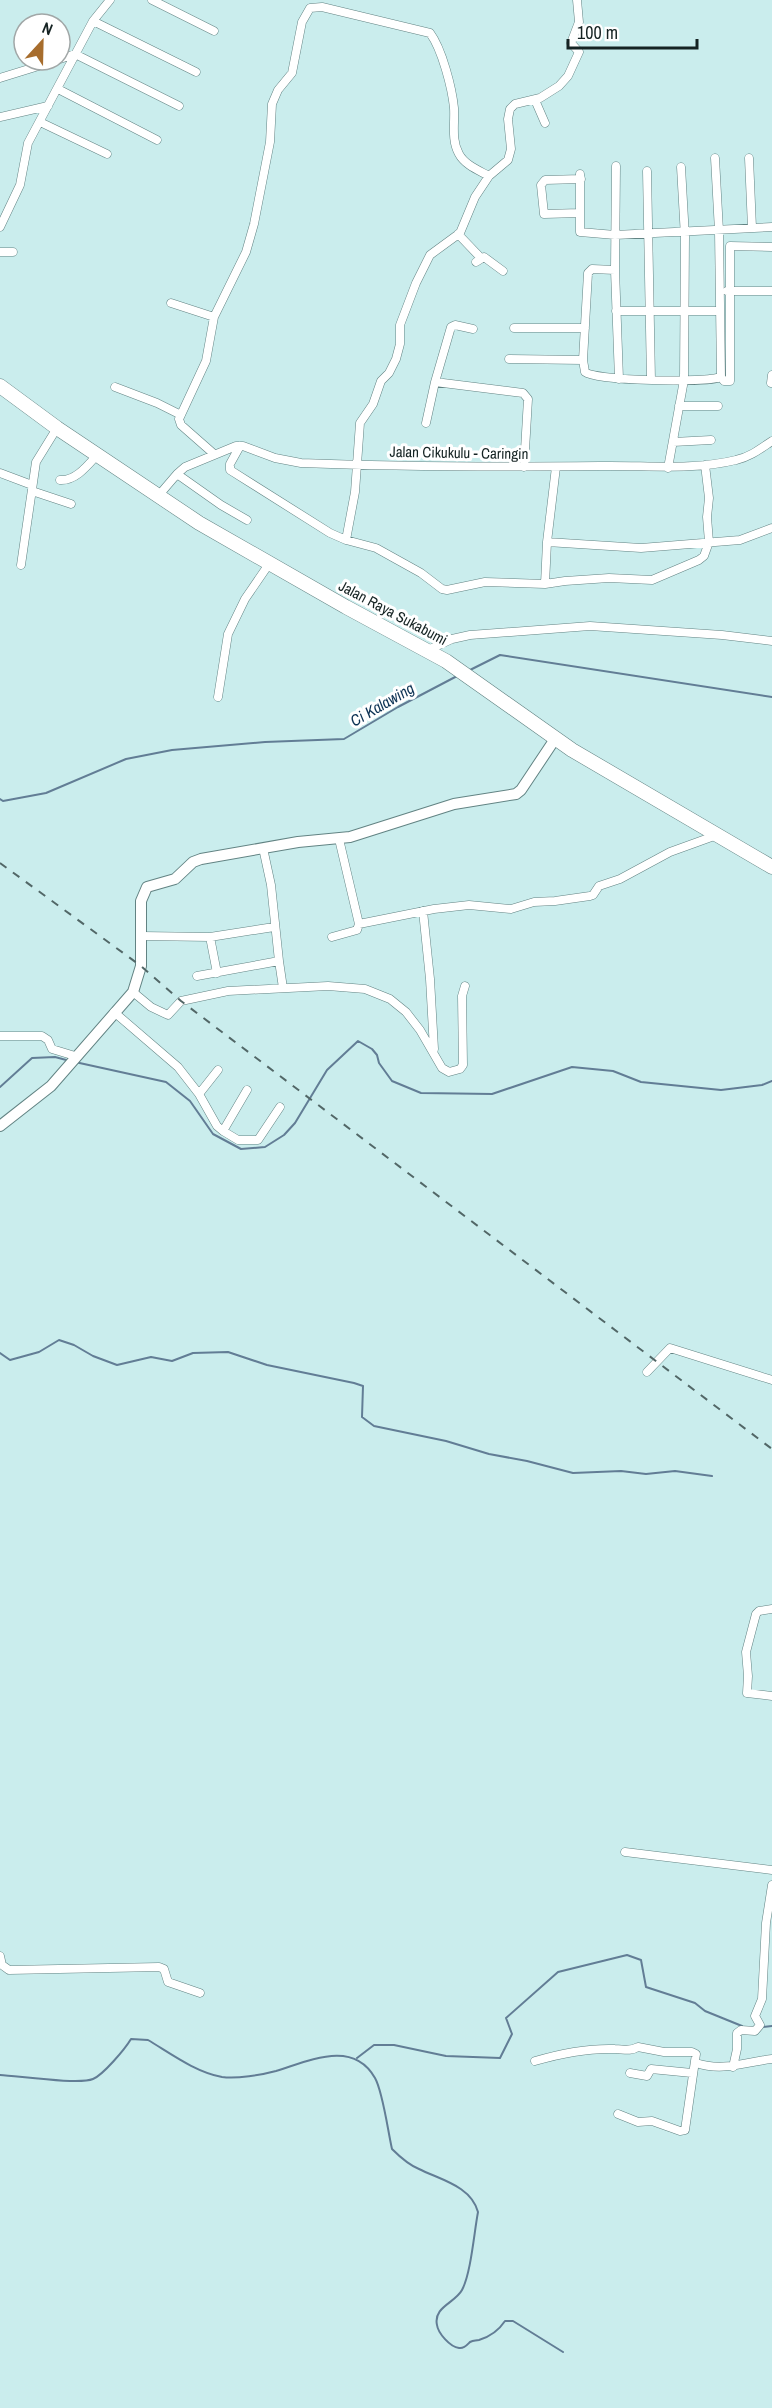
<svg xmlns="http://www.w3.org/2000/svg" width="772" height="2408" font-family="'Archivo Narrow',sans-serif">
<rect width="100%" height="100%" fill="#caeded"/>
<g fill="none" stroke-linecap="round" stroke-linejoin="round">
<path stroke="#627d95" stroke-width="2" d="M 470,670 L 500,655 L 772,697
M 0,799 L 3,801 L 46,793 L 126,759 L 172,750 L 265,742 L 344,739 L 398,707 L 459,675
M 75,1062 L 166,1082 L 190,1101 L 213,1134 L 241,1149 L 265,1147 L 284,1135 L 295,1123 L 327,1070 L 358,1041 L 372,1049 L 377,1055 L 379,1063 L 392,1081 L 421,1093 L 492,1094 L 572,1067 L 613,1071 L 641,1082 L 721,1090 L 762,1085 L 772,1081
M 0,1087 L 32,1058 L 55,1057 L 70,1061
M 0,1353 L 10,1360 L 39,1352 L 59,1340 L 74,1345 L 93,1356 L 117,1365 L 151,1357 L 172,1361 L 193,1353 L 228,1352 L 267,1365 L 354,1383 L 363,1386 L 362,1417 L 374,1426 L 446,1441 L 489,1454 L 527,1461 L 573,1473 L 621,1471 L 646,1474 L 675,1471 L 712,1476
M 763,2027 L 772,2026
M 357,2058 L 374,2045 L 394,2045 L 446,2056 L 500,2058 L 512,2034 L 506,2018 L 558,1972 L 627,1955 L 641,1960 L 646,1987 L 695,2003 L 705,2011 L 742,2026
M 0,2075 C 19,2076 79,2085 93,2079 C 103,2075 125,2049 131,2039 L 148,2040 C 170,2053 195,2072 222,2077 C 237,2079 261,2075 276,2071 C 309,2061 353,2039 375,2078 C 383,2092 388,2132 392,2149 C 400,2157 409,2165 419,2169 C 441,2180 471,2186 478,2212 C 474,2233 471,2273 462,2290 C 455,2303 433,2307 437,2325 C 438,2333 450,2347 459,2348 C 464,2349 467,2345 470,2342 C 474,2340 475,2341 479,2340 C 489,2337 499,2330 505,2321 L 513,2321 L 563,2352"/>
<defs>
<path id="street" d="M 152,0 L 214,31
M 93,21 L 196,72
M 60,59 L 75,54 L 179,106
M 0,78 L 58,60
M 58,89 L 157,140
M 535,100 L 545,123
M 0,117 L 48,106
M 40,122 L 107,154
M 749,158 L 752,228
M 616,166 L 615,270 L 619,379
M 647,171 L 651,380
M 580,174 L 580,232 L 615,235 L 772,227
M 580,213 L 544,214 L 541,185 L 545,180 L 581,179
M 0,227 L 20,185 L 28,143 L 93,21 L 110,0
M 458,234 L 480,257
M 0,252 L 13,252
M 476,262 L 484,257 L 503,271
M 615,270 L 592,269 L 588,273 L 583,360 L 585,372 C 596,381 707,383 721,377 L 719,231 L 715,158
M 727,291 L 772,291
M 171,303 L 214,317
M 616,311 L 720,311
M 514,328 L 585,328
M 509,359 L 583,360
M 721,377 L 724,381 L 730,381 L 730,246 L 772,247
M 435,382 L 451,327 L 455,325 L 473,329
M 771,383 L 772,375
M 115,387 L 157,403 L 181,415
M 679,406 L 718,406
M 426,423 L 435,382 L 523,393 L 528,399 L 524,467
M 673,442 L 711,440
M 240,446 L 230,464 L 230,470 L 330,533 L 346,540 L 376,548 L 421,573 L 442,589 L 447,590 L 485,582 L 545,584 L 565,581 L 609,578 L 652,580 L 699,560 L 704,556 L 709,542 L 707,517 L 709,498 L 705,465
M 214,454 L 181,425 L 179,419 L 206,361 L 214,317 L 246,252 L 254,224 L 270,142 L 272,104 L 278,90 L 292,73 L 302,22 L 310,8 L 322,7 L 430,33 C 442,49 452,88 454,108 C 455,123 451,140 459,154 C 465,165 478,170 489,176
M 556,467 L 547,542 L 641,548 L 740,540 L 772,528
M 668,468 L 684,380 L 685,237 L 681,167
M 0,473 L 32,485
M 177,474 L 221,505 L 247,520
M 60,480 C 76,481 88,465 98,454
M 32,491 L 71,504
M 159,495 L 177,474 L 185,467 L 236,446 L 243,446 L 275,458 L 301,463 C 401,467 500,467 600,466 C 646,465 691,471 736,460 C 750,457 760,449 772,441
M 346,540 L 355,492 L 360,423 L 373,404 L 381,381 L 389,373 L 396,359 L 400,344 L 400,325 L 416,283 L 430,255 L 460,233 L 475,197 L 489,176 L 508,160 L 511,149 L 508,119 L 510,109 L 515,104 L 540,98 L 559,86 L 568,76 L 579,52 L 571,43 L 579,22 L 577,0
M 21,565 L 36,462 L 57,428
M 545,584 L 547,542
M 428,650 L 452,639 L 470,635 L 590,626 L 722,635 L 772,641
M 218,697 L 228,634 L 245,599 L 269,564
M 339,839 L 359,924
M 423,911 L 430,979 L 434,1049
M 142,936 L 210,937
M 332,937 L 357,930 L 359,924 L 434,909 L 469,905 L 511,909 L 534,902 L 555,901 L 590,896 L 593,895 L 599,886 L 620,879 L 670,852 L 717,835
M 279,961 L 283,988
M 217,973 L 210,937 L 274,927
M 197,976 L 279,961 L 271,885 L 263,848
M 133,992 L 151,1007 L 168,1015 L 181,1001 L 228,991 L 328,986 L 365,989 L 390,999 L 406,1012 L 420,1030 L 442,1068 L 449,1072 L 460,1069 L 463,1065 L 462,996 L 465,986
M 114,1012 L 178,1067 L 199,1094 L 217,1126 L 223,1131 L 238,1140 L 258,1140 L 280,1107
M 0,1036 L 42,1036 L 48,1040 L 52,1049 L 75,1056
M 199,1094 L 218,1070
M 223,1131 L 247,1090
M 647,1372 L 670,1348 L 772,1380
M 772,1609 L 759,1611 L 756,1614 L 746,1652 L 748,1676 L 747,1693 L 772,1696
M 625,1852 L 772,1870
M 0,1956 L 2,1965 L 9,1970 L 159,1967 L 164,1969 L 168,1982 L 200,1993
M 535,2061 C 562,2053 587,2048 615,2049 C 623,2049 630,2052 638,2047 L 664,2052 L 692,2052 L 696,2054 L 685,2130 L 680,2131 L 652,2121 L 638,2122 L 618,2114
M 696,2063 C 723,2072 745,2062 772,2059
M 733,2067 L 737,2049 L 737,2033 L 741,2030 L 755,2031 L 760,2025 L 755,2016 L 762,1999 L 766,1923 L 772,1885
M 630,2073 L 647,2076 L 651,2069 L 692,2073"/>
<path id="secondary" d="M 0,1126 L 51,1086 L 133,992 L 141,966 L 141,901 L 147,887 L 175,879 L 193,862 L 201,859 L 298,842 L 350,837 L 454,804 L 516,794 L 521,790 L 555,739"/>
<path id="highway" d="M 0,386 L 57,428 L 199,523 L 346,607 L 446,661 L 572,750 L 772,867"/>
</defs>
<use href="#street" stroke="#628383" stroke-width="9"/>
<use href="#secondary" stroke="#628383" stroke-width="12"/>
<use href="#highway" stroke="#628383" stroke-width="15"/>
<use href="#street" stroke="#fff" stroke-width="8"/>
<use href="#secondary" stroke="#fff" stroke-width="10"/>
<use href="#highway" stroke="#fff" stroke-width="14"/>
<path stroke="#526767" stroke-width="2" stroke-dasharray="8 8" stroke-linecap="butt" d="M 0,863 L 141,966 L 181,1001 L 772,1449"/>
</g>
<g text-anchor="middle" stroke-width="6" stroke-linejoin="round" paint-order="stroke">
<g font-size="15" fill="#152323" stroke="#fff">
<text transform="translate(459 453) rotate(1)" y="5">Jalan Cikukulu - Caringin</text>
<text transform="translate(393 613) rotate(28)" y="5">Jalan Raya Sukabumi</text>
</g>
<g font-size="16" font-style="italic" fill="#0d3354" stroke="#fff">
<text transform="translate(382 704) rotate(-30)" y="6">Ci Kalawing</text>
</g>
</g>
<g transform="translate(42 42) rotate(22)"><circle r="28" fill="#ffffff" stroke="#a1a7a7" stroke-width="1.5"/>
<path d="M0-4.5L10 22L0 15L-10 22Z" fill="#a76d2d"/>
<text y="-9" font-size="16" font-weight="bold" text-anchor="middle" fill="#152323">N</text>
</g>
<path d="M568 39v9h129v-9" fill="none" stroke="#152323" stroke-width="3"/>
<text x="577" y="39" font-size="18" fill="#152323" stroke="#ffffff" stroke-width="4.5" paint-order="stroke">100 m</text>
</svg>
